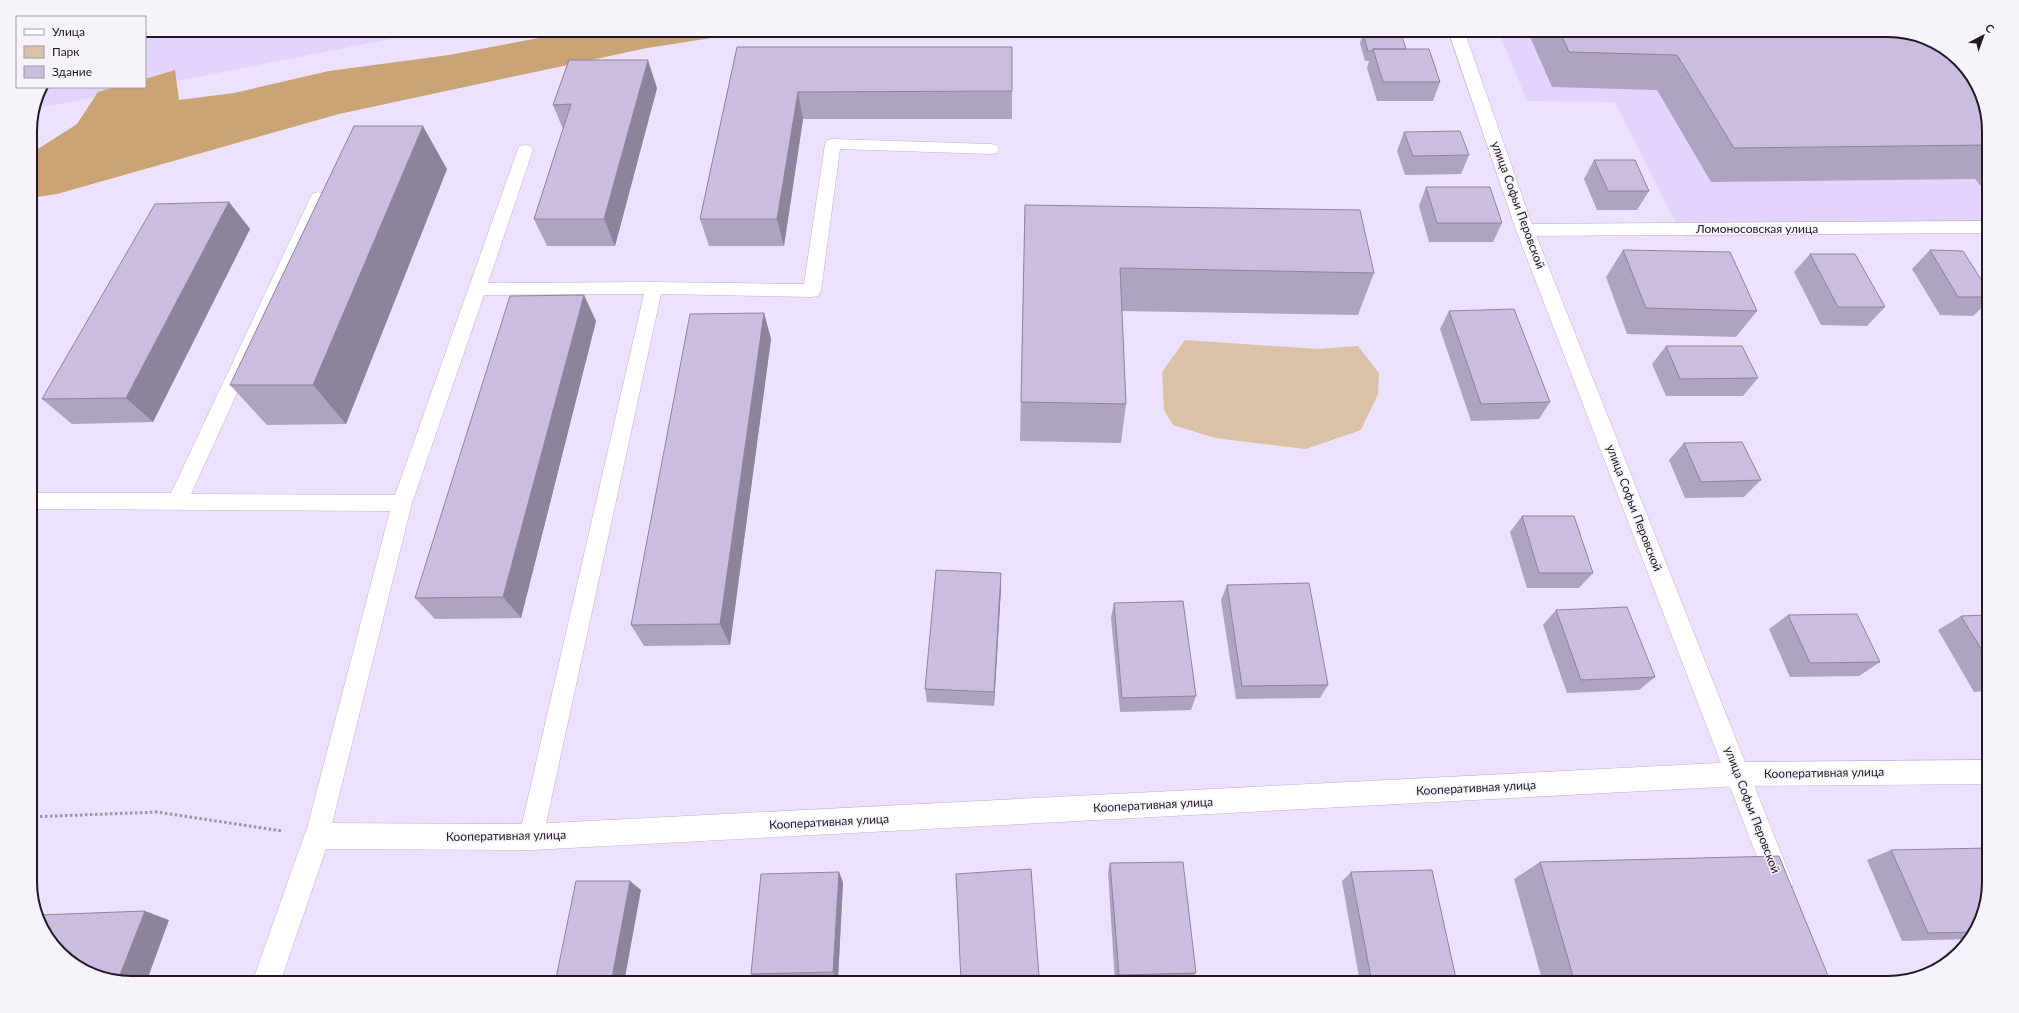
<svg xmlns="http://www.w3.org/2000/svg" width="2019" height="1013" font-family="Lato,sans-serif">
<rect width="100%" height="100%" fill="#ece2fe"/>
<path fill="#e3d4fd" d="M 145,30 L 437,30 L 34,109 L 38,92 L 41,87 L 145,87 Z
M 1498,30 L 1888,30 L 1989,174 L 1989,233 L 1683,237 L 1615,102 L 1527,101 Z"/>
<path fill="#d9c2a5" d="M 1185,340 L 1318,349 L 1358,346 L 1379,373 L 1378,394 L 1361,430 L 1306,449 L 1215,438 L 1173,425 L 1164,410 L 1162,372 Z"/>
<path fill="#cba475" d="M 581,30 L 763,30 L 647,48 L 339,114 L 57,194 L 30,198 L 30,154 L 77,124 L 98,92 L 115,87 L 145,87 L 145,79 L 175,70 L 179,100 L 234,93 L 329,71 L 449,55 Z"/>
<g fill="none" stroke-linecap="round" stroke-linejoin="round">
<defs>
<path id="lane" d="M 833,139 L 991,144 L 997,145 L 999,149 L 997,153 L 991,154 L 840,149 L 821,291 L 818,296 L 812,297 L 661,294 L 543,837 L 539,845 L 531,849 L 523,845 L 519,837 L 644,294 L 484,295 L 412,503 L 329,836 L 325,844 L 317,848 L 309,844 L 305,836 L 390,511 L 37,509 L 30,507 L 30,495 L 37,493 L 171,493 L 312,194 L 318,192 L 324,194 L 326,198 L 191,494 L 395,495 L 519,146 L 525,145 L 531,146 L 533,150 L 488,283 L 654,282 L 804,284 L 825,144 L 827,140 Z"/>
<path id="street" d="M 1989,760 L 1989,784 L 1738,786 L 531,850 L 326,849 L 280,983 L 252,983 L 304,836 L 308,827 L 317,823 L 531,824 L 1738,762 Z"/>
<path id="secondary" d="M 1989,221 L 1989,233 L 1525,236 L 1519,235 L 1516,230 L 1519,225 L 1525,224 Z"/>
<path id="primary" d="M 1448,30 L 1464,30 L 1534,230 L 1793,883 L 1790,893 L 1780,896 L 1770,893 L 1767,883 L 1516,230 Z"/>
</defs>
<use href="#lane" stroke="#bdb1d2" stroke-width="1"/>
<use href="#street" stroke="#bdb1d2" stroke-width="1"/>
<use href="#secondary" stroke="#bdb1d2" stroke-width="1"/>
<use href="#primary" stroke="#bdb1d2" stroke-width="1"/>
<path stroke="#9a92a8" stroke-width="3" stroke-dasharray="2.5 2.5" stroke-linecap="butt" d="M 30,817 L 157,812 L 282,831"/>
<use href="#lane" fill="#fff" fill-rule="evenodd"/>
<use href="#street" fill="#fff" fill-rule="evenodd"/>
<use href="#secondary" fill="#fff" fill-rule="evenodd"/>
<use href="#primary" fill="#fff" fill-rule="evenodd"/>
</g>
<path fill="#aea3c0" d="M 1382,30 L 1410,30 L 1410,31 Z
M 1527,30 L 1888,30 L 1989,125 L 1989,191 L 1985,191 L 1975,179 L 1711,182 L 1657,90 L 1552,87 Z
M 1363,33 L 1406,49 L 1440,82 L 1433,101 L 1377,101 L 1367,68 L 1369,61 L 1365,61 L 1360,43 Z
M 737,47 L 1012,47 L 1012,119 L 803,119 L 784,246 L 709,246 L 700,219 Z
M 657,88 L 615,246 L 547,246 L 534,219 L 563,129 L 553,105 Z
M 1404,132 L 1469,155 L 1461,174 L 1405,175 L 1397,151 Z
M 1594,160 L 1649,191 L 1637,210 L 1597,210 L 1584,179 Z
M 447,169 L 346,424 L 267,425 L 230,385 Z
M 1426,187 L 1502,223 L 1493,242 L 1429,242 L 1419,206 Z
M 229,202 L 250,229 L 153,422 L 72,424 L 42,399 Z
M 1025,205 L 1374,273 L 1358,315 L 1122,311 L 1126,404 L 1121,443 L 1020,441 Z
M 1623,250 L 1757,311 L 1736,337 L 1627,334 L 1606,277 Z
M 1930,250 L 1989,292 L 1989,301 L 1973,316 L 1940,315 L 1912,269 Z
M 1810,254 L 1885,307 L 1867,326 L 1821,325 L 1794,272 Z
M 1449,311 L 1550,402 L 1539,419 L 1471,421 L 1440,329 Z
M 764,313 L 771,339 L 730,645 L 644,646 L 631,625 Z
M 596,321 L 521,618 L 435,619 L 415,598 Z
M 1666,346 L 1758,378 L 1743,396 L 1666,396 L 1652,364 Z
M 1684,443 L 1761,480 L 1744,497 L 1685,498 L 1669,460 Z
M 1522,516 L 1593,573 L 1579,588 L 1527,588 L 1510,532 Z
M 1001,573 L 1001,588 L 994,706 L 927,702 L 925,689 Z
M 1227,585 L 1328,685 L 1320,698 L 1236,699 L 1221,600 Z
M 1114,603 L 1196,696 L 1191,710 L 1120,712 L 1111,618 Z
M 1556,610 L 1655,677 L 1639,690 L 1567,693 L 1543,625 Z
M 1788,615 L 1880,662 L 1859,676 L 1790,677 L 1769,629 Z
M 1989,615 L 1989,691 L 1974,692 L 1938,630 L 1961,616 Z
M 1891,850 L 1979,927 L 1968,939 L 1902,941 L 1867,860 Z
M 1540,862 L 1831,983 L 1543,983 L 1514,879 Z
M 1110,863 L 1196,973 L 1190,980 L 1115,982 L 1108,873 Z
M 1351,872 L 1457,983 L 1360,983 L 1342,881 Z
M 843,882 L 838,979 L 759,981 L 751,974 Z
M 1039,976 L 1038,983 L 961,983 L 961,981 Z"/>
<path fill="#8d849c" d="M 648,60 L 657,88 L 615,246 L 604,219 Z
M 798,92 L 803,119 L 784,246 L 777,219 Z
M 423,126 L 447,169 L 346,424 L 313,385 Z
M 229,202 L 250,229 L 153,422 L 126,398 Z
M 584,295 L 596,321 L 521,618 L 503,597 Z
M 764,313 L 771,339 L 730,645 L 720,624 Z
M 1001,573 L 1001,588 L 994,706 L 994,692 Z
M 839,872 L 843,882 L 838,979 L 833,972 Z
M 630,881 L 641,890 L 624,983 L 611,983 Z
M 145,911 L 169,920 L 146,983 L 132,983 L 118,980 Z"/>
<path fill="#cabddf" stroke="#8d849c" d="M 1559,30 L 1888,30 L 1933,40 L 1972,75 L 1989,125 L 1989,145 L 1734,148 L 1677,55 L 1569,52 Z
M 1363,33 L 1401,33 L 1406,49 L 1373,49 L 1372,51 L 1368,51 Z
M 737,47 L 1012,47 L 1012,91 L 798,92 L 777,219 L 700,219 Z
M 1373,49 L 1429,49 L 1440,82 L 1383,82 Z
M 569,60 L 648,60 L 604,219 L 534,219 L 571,104 L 553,105 Z
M 354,126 L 423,126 L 313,385 L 230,385 Z
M 1460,131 L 1469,155 L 1413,156 L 1404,132 Z
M 1594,160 L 1635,160 L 1649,191 L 1608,191 Z
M 1426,187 L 1490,187 L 1502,223 L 1437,223 Z
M 229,202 L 126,398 L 42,399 L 155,204 Z
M 1025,205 L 1360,210 L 1374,273 L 1120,268 L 1126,404 L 1021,402 Z
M 1623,250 L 1730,252 L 1757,311 L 1646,308 Z
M 1930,250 L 1963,251 L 1989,292 L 1989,297 L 1958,297 Z
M 1810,254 L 1855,254 L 1885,307 L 1838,307 Z
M 584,295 L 503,597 L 415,598 L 510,296 Z
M 1514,309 L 1550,402 L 1481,404 L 1449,311 Z
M 764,313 L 720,624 L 631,625 L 690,314 Z
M 1666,346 L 1742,346 L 1758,378 L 1680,379 Z
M 1742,442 L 1761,480 L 1701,482 L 1684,443 Z
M 1522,516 L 1574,516 L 1593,573 L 1539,573 Z
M 936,570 L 1001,573 L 994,692 L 925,689 Z
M 1309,583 L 1328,685 L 1242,686 L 1227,585 Z
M 1183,601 L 1196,696 L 1122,698 L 1114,603 Z
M 1627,607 L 1655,677 L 1581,680 L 1556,610 Z
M 1857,614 L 1880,662 L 1810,663 L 1788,615 Z
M 1989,615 L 1989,662 L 1961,616 Z
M 1989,848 L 1989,882 L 1979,927 L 1974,932 L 1928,933 L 1891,850 Z
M 1779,856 L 1831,983 L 1575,983 L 1540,862 Z
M 1183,862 L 1196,973 L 1119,975 L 1110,863 Z
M 1031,869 L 1039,976 L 961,981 L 956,874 Z
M 1432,870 L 1457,983 L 1372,983 L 1351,872 Z
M 839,872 L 833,972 L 751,974 L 761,874 Z
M 576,881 L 630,881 L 611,983 L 555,983 Z
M 145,911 L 118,980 L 116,980 L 86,973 L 47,938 L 40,916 L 40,915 Z"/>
<g text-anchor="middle" stroke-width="3" stroke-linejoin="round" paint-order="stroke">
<g font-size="12" fill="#1e1925" stroke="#f6f3fa">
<text transform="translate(1518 205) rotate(70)" y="4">улица Софьи Перовской</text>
<text x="1757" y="233">Ломоносовская улица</text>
<text transform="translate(1634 508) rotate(69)" y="4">улица Софьи Перовской</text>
<text transform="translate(1824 773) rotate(-1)" y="4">Кооперативная улица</text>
<text transform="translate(1476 788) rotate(-3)" y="4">Кооперативная улица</text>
<text transform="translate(1153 805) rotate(-3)" y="4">Кооперативная улица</text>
<text transform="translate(1752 810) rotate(69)" y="4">улица Софьи Перовской</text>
<text transform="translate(829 822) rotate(-3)" y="4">Кооперативная улица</text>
<text transform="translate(506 836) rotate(-1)" y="4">Кооперативная улица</text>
</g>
</g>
<path d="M0 0H2019V1013H0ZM131 37H1888A94 94 0 0 1 1982 131V882A94 94 0 0 1 1888 976H131A94 94 0 0 1 37 882V131A94 94 0 0 1 131 37Z" fill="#f6f3fa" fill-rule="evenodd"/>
<path fill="none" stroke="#1e1925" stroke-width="2" d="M131 37H1888A94 94 0 0 1 1982 131V882A94 94 0 0 1 1888 976H131A94 94 0 0 1 37 882V131A94 94 0 0 1 131 37Z"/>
<rect x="16" y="16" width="130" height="72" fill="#f6f3fa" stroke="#a09ca5"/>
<rect x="24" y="29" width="20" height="6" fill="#ffffff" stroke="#a09ca5"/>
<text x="52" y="36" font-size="12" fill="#1e1925">Улица</text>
<rect x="24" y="46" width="20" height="12" fill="#d9c2a5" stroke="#a09ca5"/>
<text x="52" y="56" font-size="12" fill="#1e1925">Парк</text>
<rect x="24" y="66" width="20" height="12" fill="#cabddf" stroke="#a09ca5"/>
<text x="52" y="76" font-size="12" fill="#1e1925">Здание</text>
<g transform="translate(1983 36) rotate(41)" stroke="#f6f3fa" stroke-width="3" paint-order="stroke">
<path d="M0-3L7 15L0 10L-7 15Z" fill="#1e1925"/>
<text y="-6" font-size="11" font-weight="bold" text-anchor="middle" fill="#1e1925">С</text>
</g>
</svg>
